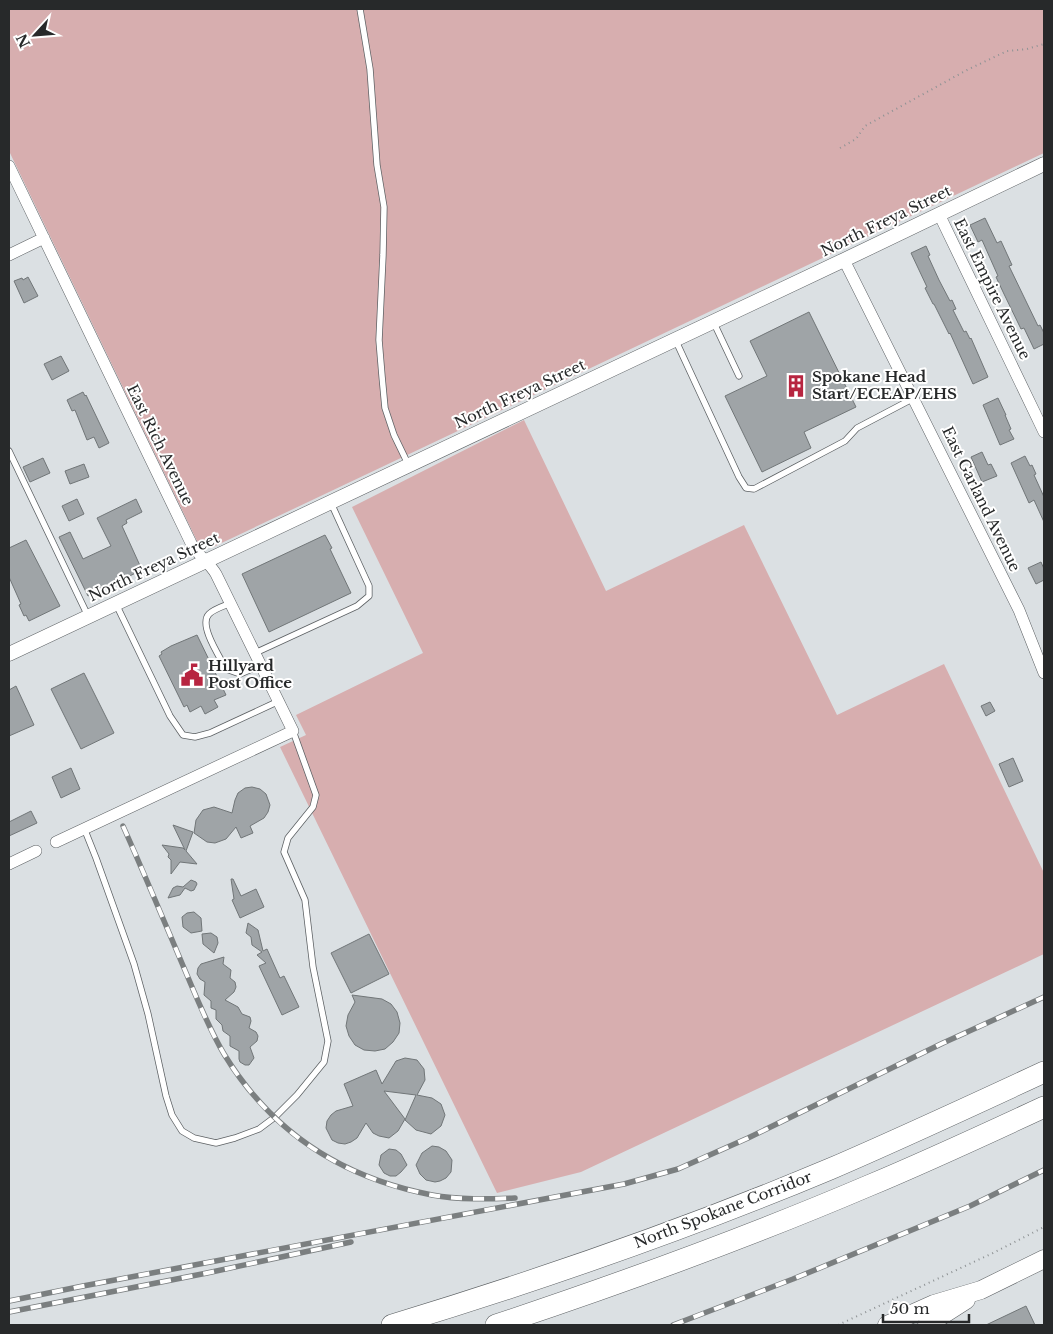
<svg xmlns="http://www.w3.org/2000/svg" width="1053" height="1334" font-family="'Libre Baskerville',serif">
<rect width="100%" height="100%" fill="#dbe0e3"/>
<path fill="#d7aeaf" d="M 9,9 L 1044,9 L 1044,153 L 211,548 L 204,546 L 197,541 L 9,151 Z
M 524,420 L 606,591 L 744,525 L 837,715 L 944,664 L 1044,873 L 1044,954 L 581,1172 L 497,1193 L 280,747 L 306,735 L 296,715 L 423,653 L 352,507 Z"/>
<path fill="#9fa4a7" stroke="#717678" d="M 985,218 L 997,243 L 1001,241 L 1012,265 L 1009,266 L 1038,326 L 1040,325 L 1044,333 L 1044,344 L 1034,349 L 1024,328 L 1021,329 L 1004,294 L 996,277 L 998,276 L 982,240 L 978,242 L 970,225 Z
M 926,246 L 930,255 L 928,256 L 939,280 L 950,301 L 952,300 L 956,309 L 953,310 L 964,332 L 966,331 L 970,339 L 971,338 L 988,377 L 973,384 L 950,333 L 949,334 L 934,304 L 933,304 L 925,288 L 927,287 L 911,253 Z
M 28,277 L 38,296 L 24,303 L 14,281 L 22,278 L 23,280 Z
M 809,312 L 856,407 L 804,432 L 811,448 L 762,472 L 725,396 L 767,376 L 750,341 Z
M 61,356 L 69,371 L 52,380 L 44,364 Z
M 83,392 L 85,396 L 86,395 L 109,443 L 99,448 L 94,437 L 87,440 L 75,410 L 72,411 L 67,400 Z
M 998,398 L 1006,415 L 1005,415 L 1011,429 L 1009,430 L 1014,439 L 1000,445 L 983,405 Z
M 982,452 L 988,465 L 991,464 L 997,476 L 982,482 L 971,457 Z
M 1025,456 L 1030,466 L 1032,465 L 1036,474 L 1034,475 L 1044,497 L 1044,522 L 1034,500 L 1029,503 L 1011,463 Z
M 43,458 L 50,473 L 30,482 L 23,467 Z
M 84,464 L 89,477 L 70,484 L 65,471 Z
M 77,499 L 84,514 L 69,521 L 62,506 Z
M 136,499 L 142,512 L 126,520 L 127,523 L 122,526 L 142,570 L 88,596 L 59,537 L 70,532 L 83,559 L 111,546 L 97,518 Z
M 325,535 L 332,548 L 330,549 L 351,593 L 269,632 L 242,574 Z
M 26,540 L 60,606 L 29,621 L 26,615 L 24,616 L 19,605 L 21,604 L 9,577 L 9,548 Z
M 1041,562 L 1044,569 L 1044,580 L 1036,584 L 1028,568 Z
M 197,635 L 226,695 L 214,700 L 218,707 L 205,714 L 201,706 L 190,712 L 187,705 L 184,707 L 159,656 L 162,654 L 161,652 L 171,646 Z
M 84,673 L 114,733 L 81,749 L 51,689 Z
M 16,686 L 34,725 L 9,736 L 9,690 Z
M 990,702 L 995,711 L 986,716 L 981,706 Z
M 1013,758 L 1023,781 L 1009,787 L 999,764 Z
M 71,768 L 80,789 L 61,798 L 52,777 Z
M 252,787 L 260,789 L 266,794 L 270,805 L 268,812 L 264,818 L 250,826 L 253,833 L 241,838 L 236,827 L 226,839 L 215,843 L 207,842 L 194,833 L 196,820 L 203,810 L 214,807 L 232,813 L 235,800 L 238,793 L 245,788 Z
M 31,811 L 37,823 L 9,836 L 9,822 Z
M 173,825 L 193,832 L 186,851 L 197,864 L 180,862 L 171,874 L 171,860 L 168,857 L 169,854 L 162,845 L 183,848 L 185,850 Z
M 231,879 L 233,879 L 241,896 L 256,889 L 264,907 L 240,918 L 232,900 L 234,899 Z
M 191,880 L 196,882 L 197,884 L 194,890 L 191,891 L 185,888 L 180,895 L 168,898 L 173,888 L 177,886 L 183,887 Z
M 194,912 L 201,918 L 202,931 L 191,933 L 183,927 L 182,917 L 187,913 Z
M 248,923 L 258,930 L 263,951 L 267,949 L 280,978 L 284,976 L 299,1007 L 282,1015 L 259,966 L 266,963 L 257,955 L 262,952 L 252,945 L 251,937 L 246,933 Z
M 202,934 L 211,933 L 217,937 L 218,943 L 214,953 L 203,944 Z
M 369,934 L 389,974 L 351,993 L 331,953 Z
M 224,957 L 223,964 L 231,970 L 230,978 L 235,982 L 236,987 L 234,992 L 225,1000 L 238,1007 L 242,1014 L 250,1017 L 251,1021 L 249,1028 L 256,1032 L 258,1036 L 257,1041 L 250,1047 L 254,1058 L 249,1065 L 245,1065 L 240,1062 L 239,1059 L 239,1051 L 230,1046 L 230,1036 L 223,1031 L 222,1025 L 216,1019 L 216,1010 L 211,1008 L 211,1001 L 204,995 L 205,982 L 200,979 L 197,974 L 198,968 L 201,964 Z
M 352,995 L 382,999 L 391,1004 L 397,1012 L 400,1023 L 399,1033 L 393,1042 L 385,1049 L 375,1051 L 364,1050 L 355,1045 L 349,1036 L 346,1026 L 348,1015 L 355,1002 Z
M 405,1058 L 417,1060 L 424,1069 L 425,1080 L 417,1095 L 432,1098 L 441,1104 L 445,1115 L 441,1126 L 431,1134 L 416,1130 L 405,1120 L 416,1095 L 384,1091 L 405,1119 L 398,1131 L 389,1138 L 379,1136 L 373,1133 L 366,1123 L 357,1138 L 351,1142 L 345,1144 L 338,1143 L 332,1140 L 326,1128 L 327,1121 L 331,1115 L 336,1111 L 353,1106 L 344,1084 L 376,1070 L 382,1084 L 396,1061 Z
M 432,1146 L 439,1147 L 446,1151 L 452,1160 L 451,1172 L 446,1178 L 440,1181 L 435,1182 L 426,1180 L 420,1174 L 416,1165 L 422,1153 Z
M 389,1149 L 396,1150 L 401,1154 L 407,1165 L 401,1172 L 396,1176 L 390,1176 L 384,1173 L 379,1165 L 381,1155 Z
M 1026,1306 L 1035,1325 L 986,1325 Z"/>
<g fill="none" stroke-linecap="round" stroke-linejoin="round">
<defs>
<path id="service" d="M 360,9 L 370,69 L 377,165 L 384,207 L 383,255 L 379,340 L 382,376 L 385,408 L 394,435 L 408,464
M 713,321 L 739,376
M 675,339 L 739,477 L 746,488 L 754,489 L 845,441 L 857,428 L 914,398
M 9,451 L 88,616
M 231,603 C 224,606 214,609 209,614 C 198,625 220,657 226,669 L 240,674 L 261,665
M 116,604 L 170,716 L 183,735 L 195,737 L 210,733 L 279,701
M 255,653 L 357,606 L 369,596 L 369,586 L 331,503
M 84,828 L 96,858 L 134,964 L 148,1014 L 166,1096 L 172,1115 L 182,1131 L 194,1138 L 216,1143 L 235,1138 L 259,1129 L 275,1117 L 297,1095 L 324,1062 L 328,1041 L 313,967 L 305,900 L 284,852 L 288,838 L 313,807 L 316,795 L 293,731"/>
<path id="minor" d="M 9,166 L 191,543 C 198,556 209,562 216,574 L 293,731 L 56,842
M 939,214 L 1044,432
M 9,255 L 44,238
M 844,260 L 1019,610 L 1044,673
M 9,864 L 36,851"/>
<path id="tertiary" d="M 9,654 L 844,260 L 1044,164"/>
<path id="primary" d="M 887,1325 L 934,1304 L 981,1290 L 1044,1259
M 927,1325 L 966,1300"/>
<path id="motorway" d="M 392,1325 C 540,1280 687,1229 830,1169 C 902,1138 973,1105 1044,1072
M 496,1325 C 622,1283 746,1238 868,1186 C 928,1161 986,1134 1044,1107"/>
</defs>
<use href="#service" stroke="#5d6164" stroke-width="7"/>
<use href="#minor" stroke="#5d6164" stroke-width="12"/>
<use href="#tertiary" stroke="#5d6164" stroke-width="15"/>
<use href="#primary" stroke="#5d6164" stroke-width="19"/>
<use href="#motorway" stroke="#5d6164" stroke-width="22"/>
<path stroke="#8e9294" stroke-width="2" stroke-dasharray="1 4" stroke-linecap="butt" d="M 840,148 L 856,139 L 865,126 L 967,70 L 1007,51 L 1027,49 L 1044,44
M 838,1325 L 993,1253 L 1044,1227"/>
<use href="#service" stroke="#fff" stroke-width="5.5"/>
<use href="#minor" stroke="#fff" stroke-width="11"/>
<use href="#tertiary" stroke="#fff" stroke-width="14"/>
<use href="#primary" stroke="#fff" stroke-width="18"/>
<use href="#motorway" stroke="#fff" stroke-width="21"/>
<defs>
<path id="rail" d="M 123,826 C 144,873 164,921 184,968 C 196,996 208,1027 224,1054 C 272,1133 342,1178 432,1195 C 459,1200 488,1199 515,1198
M 9,1301 L 83,1286 L 624,1184 L 678,1169 L 748,1138 L 943,1043 L 1044,997
M 9,1312 L 207,1273 L 351,1242
M 673,1325 L 793,1279 L 970,1206 L 1044,1170"/>
</defs>
<use href="#rail" stroke="#7b7f80" stroke-width="5.5"/>
<use href="#rail" stroke="#fff" stroke-width="4" stroke-dasharray="11" stroke-linecap="butt"/>
</g>
<defs>
<symbol id="building-bare" viewBox="-9 -9 18 18"><path d="M-4-6H4V6H1V3H-1V6H-4ZM-2.5-4.3h1.7v1.8h-1.7ZM.8-4.3h1.7v1.8H.8ZM-2.5-1h1.7V.8h-1.7ZM.8-1h1.7V.8H.8Z" fill="#b72540" stroke="#fff" stroke-width="2.5" paint-order="stroke"/></symbol>
<symbol id="civic-bare" viewBox="-9 -9 18 18"><path d="M-.6-6.5H3V-4.5H.6V-3L4-1V1h2V6H-6V1h2V-1L-.6-3ZM-1.2 2.5V6h2.4V2.5Z" fill="#b72540" stroke="#fff" stroke-width="2.5" paint-order="stroke"/></symbol>
</defs>
<g fill-rule="evenodd">
<use href="#building-bare" x="780" y="370" width="32" height="32"/>
<use href="#civic-bare" x="176" y="659" width="32" height="32"/>
</g>
<g text-anchor="middle" stroke-width="4" stroke-linejoin="round" paint-order="stroke">
<g font-size="15" fill="#27292a" stroke="#fff">
<text transform="translate(886 221) rotate(-26)" y="5">North Freya Street</text>
<text transform="translate(992 289) rotate(64)" y="5">East Empire Avenue</text>
<text transform="translate(520 394) rotate(-25)" y="5">North Freya Street</text>
<text transform="translate(160 445) rotate(64)" y="5">East Rich Avenue</text>
<text transform="translate(981 499) rotate(64)" y="5">East Garland Avenue</text>
<text transform="translate(154 567) rotate(-25)" y="5">North Freya Street</text>
<text transform="translate(723 1210) rotate(-21)" y="5">North Spokane Corridor</text>
</g>
<g font-size="15" font-weight="bold" fill="#27292a" stroke="#fff" text-anchor="start">
<text x="812" y="382">Spokane Head<tspan x="812" dy="17">Start/ECEAP/EHS</tspan></text>
<text x="208" y="671">Hillyard<tspan x="208" dy="17">Post Office</tspan></text>
</g>
</g>
<rect width="1053" height="1334" fill="none" stroke="#27292a" stroke-width="20"/>
<g transform="translate(35 35) rotate(244)" stroke="#ffffff" stroke-width="4" paint-order="stroke">
<path d="M0-4L9 19L0 12L-9 19Z" fill="#27292a"/>
<text y="-8" font-size="14" font-weight="bold" text-anchor="middle" fill="#27292a">N</text>
</g>
<path d="M883 1314v8h86v-8" fill="none" stroke="#27292a" stroke-width="2.5"/>
<text x="890" y="1314" font-size="15" fill="#27292a" stroke="#ffffff" stroke-width="4" paint-order="stroke">50 m</text>
</svg>
